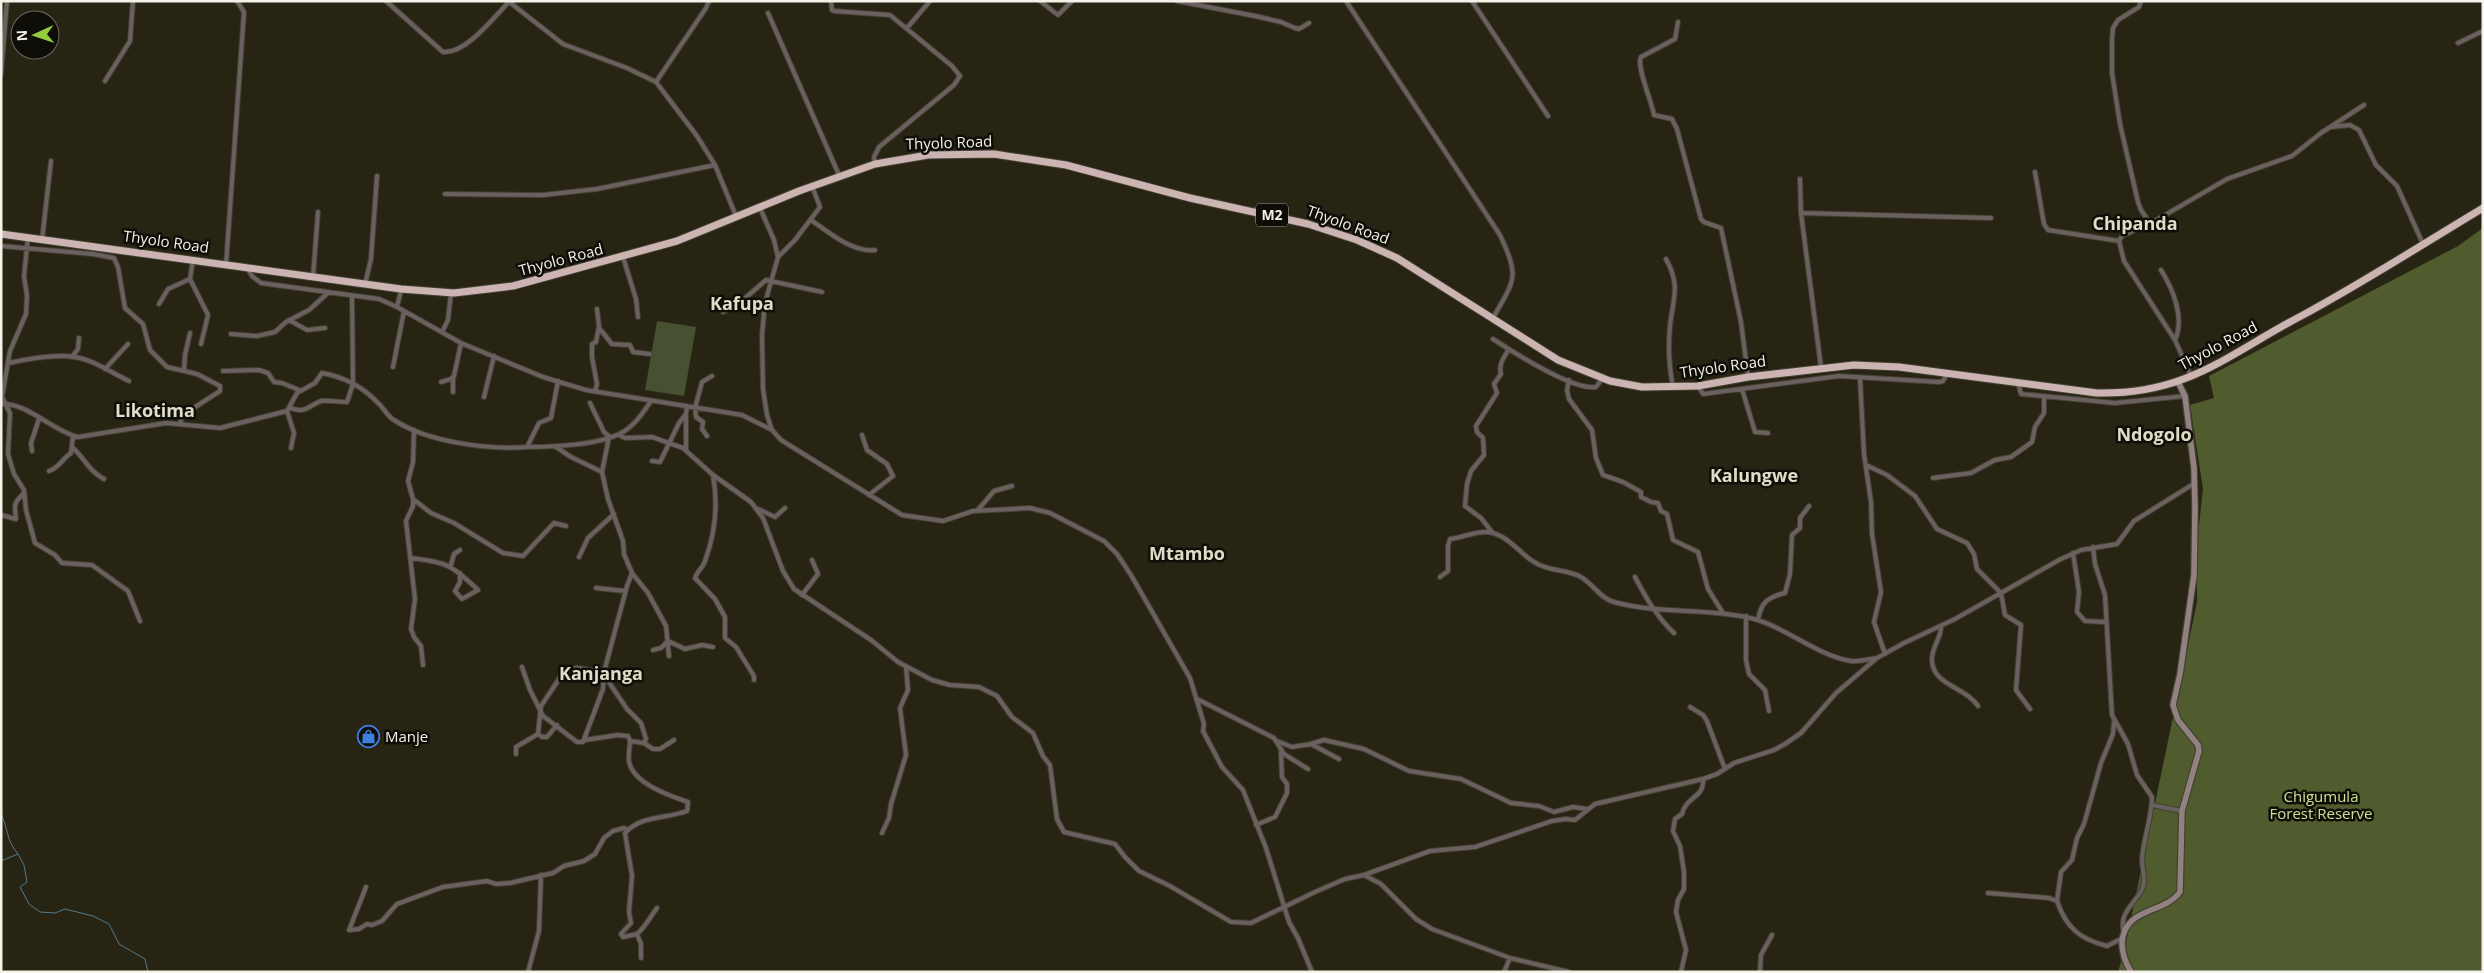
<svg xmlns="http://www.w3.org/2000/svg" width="2484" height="973" font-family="'Open Sans',sans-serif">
<rect width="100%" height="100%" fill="#272414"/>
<path fill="#475030" d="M 657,321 L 696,327 L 684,396 L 645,390 Z"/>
<path fill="#505c2e" d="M 2483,228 L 2483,972 L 2118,972 L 2124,952 L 2197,602 L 2197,543 L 2203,489 L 2190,405 L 2214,398 L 2209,376 L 2458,246 Z"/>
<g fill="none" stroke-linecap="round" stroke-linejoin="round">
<path stroke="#527988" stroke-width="1" d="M 1,814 C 9,830 5,838 18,854 L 1,861
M 18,854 L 24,865 L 27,882 L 20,887 L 29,904 L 40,912 L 55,913 L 65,909 L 93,916 L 109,924 L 119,944 L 145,959 L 148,972"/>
<defs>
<path id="street" d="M 386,1 L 443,52 C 466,54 493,18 509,2
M 508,1 L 563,44 L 627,68 L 656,82 L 697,136 L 715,165 L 736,216
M 831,1 L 832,10 L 834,11 L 890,15 L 952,66 L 960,76 L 954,85 L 879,147 L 874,157 L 875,164
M 1040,1 L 1058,15 L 1072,1
M 1177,1 L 1255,16 L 1281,22 L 1295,28 L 1299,29 L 1309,23
M 1346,1 L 1500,235 C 1520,278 1515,279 1493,318
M 1472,1 L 1548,116
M 2141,1 L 2139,7 L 2118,20 L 2113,28 L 2112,39 L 2112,73 L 2120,124 L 2138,202 L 2141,210 L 2150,223
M 768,13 L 839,175
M 1678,22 L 1675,39 L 1641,57 C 1636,66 1652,102 1654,115 L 1672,119 L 1677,129 L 1701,219 L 1704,222 L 1721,228 L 1741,322 L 1748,377
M 907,28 L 930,1
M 2458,43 L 2483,31
M 1,74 L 7,1
M 105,81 L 130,41 L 133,1
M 656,82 L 706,8 L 709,1
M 2331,127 L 2350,125 L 2359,130 L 2376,165 L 2397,186 L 2423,244
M 2035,172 L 2044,224 L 2048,230 L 2119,241
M 1800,179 L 1801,213 L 1821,367
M 445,194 L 543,195 L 597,189 L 715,165
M 760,208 L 774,240 L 778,257 L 765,303 L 762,335 L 763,389 L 767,415 L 772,430 L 781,440 L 902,515 L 943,521 L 973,511 L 1030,508 L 1050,513 L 1104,541 L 1117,554 L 1131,575 L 1190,678 L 1204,724 L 1203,731 L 1222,767 L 1243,790 L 1266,848 L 1289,922 L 1298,938 L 1312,972
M 1801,213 L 1991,218
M 811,220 C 828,232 853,253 875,250
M 28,237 L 24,276 L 27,296 L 26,314 L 10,351 L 2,397 L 10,413 L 8,454 L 14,474 L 24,490 L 26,510 L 35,543 L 55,555 L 62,563 L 92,565 L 128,591 L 140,621
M 42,240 L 51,161
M 1,246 L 93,254 L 114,258 L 118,267 L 125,308 L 143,324 L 150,350 L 167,367 L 197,374 L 220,386 L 220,391 L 183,415 L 180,423
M 623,257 L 636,299 L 638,317
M 778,257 L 795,240 L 820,207 L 812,186
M 1666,259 C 1681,286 1673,298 1670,326 C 1668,347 1669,367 1673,387
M 193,260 L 190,279 L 208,315 L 201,344
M 226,265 L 244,12 L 237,1
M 248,269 L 252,276 L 261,283 L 379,299 L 397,307 L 461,343 L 543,377 L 586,390 L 742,415 L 772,430
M 2161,270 C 2173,289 2185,318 2175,340
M 313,277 L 318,212
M 365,284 L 371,259 L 377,176
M 159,304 L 168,289 L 190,279
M 397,307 L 401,290
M 723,312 L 736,306 L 766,280 L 822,292
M 289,320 L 307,330 L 325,328
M 599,328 L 612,344 L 630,345 L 633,352 L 650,354
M 442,332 L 448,320 L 451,293
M 231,334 L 257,336 L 275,332 L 286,322 L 309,310 L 329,292
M 1493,339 C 1513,352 1574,391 1596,387 L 1602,379
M 72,357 L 78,349 L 79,338
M 9,363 C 27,359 57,354 75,357 C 94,360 112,373 129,381
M 393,367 L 404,311
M 105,369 L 128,344
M 184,371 L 185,355 L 190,333
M 223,371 L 259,370 L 268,373 L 274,382 L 282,383 L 299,390
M 2191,376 L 2175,340 L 2124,261 L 2119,241 L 2122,236 L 2153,222 L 2227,179 L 2292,156 L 2321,133 L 2364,105
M 453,378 L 453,392
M 1860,378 L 1864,454 L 1871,502 L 1872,534 L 1881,592 L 1874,622 L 1885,654
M 1569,380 L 1567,390 L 1569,399 L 1592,430 L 1596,458 L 1603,475 L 1623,482 L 1641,492 L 1641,497 L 1651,502 L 1658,503 L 1661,511 L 1667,514 L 1673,540 L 1698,552 L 1708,589 L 1723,613
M 441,382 L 451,379 L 454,376 L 461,343
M 2018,383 L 2021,394 L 2115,403 L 2185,396
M 1698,386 L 1703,394 L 1839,376 L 1939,382 L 1943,381 L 1947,374
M 1742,389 L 1755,432 L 1768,433
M 595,391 L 597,384 L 592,357 L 592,344 L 596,342 L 599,326 L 597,309
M 484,397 L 494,356
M 590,403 L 604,432 L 610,437
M 1,404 C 27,402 52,431 78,437 L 166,423 L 220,428 L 287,411 L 297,393 L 315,383 L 322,373 C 345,377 362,386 378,403 C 384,408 387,416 394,420 C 427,442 488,450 527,447 L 539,423 L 551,418 L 558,381
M 290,408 C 307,414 309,405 321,401 C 328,400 339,402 347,402 L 353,384 L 352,295
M 287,411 L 294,433 L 291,448
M 686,415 L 686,450
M 414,430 L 413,462 L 408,481 L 413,499 L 431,513 L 454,523 L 503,553 L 523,556 L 554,523 L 566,526
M 619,435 L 625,438 L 652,437 L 683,448 L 713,475 L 751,502 L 763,518 L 783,571 L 794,589 L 871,640 L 898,662 L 932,680 L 950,685 L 979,687 L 997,696 L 1012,717 L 1033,733 L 1043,756 L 1050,765 L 1057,819 L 1064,832 L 1115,844 L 1125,857 L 1139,871 L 1170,886 L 1231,922 L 1251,923 L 1315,892 L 1345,879 L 1364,875 L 1381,884 L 1416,919 L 1432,929 L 1510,958 L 1569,972
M 862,435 L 867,450 L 887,464 L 893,476 L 869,495
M 707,436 L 702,429 L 703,422 L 696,417 L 695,408 L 702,382 L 712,376
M 527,447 C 552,447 597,445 619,434 C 633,428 643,413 651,401
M 556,447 L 571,457 L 602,472 L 608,499 L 623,541 L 624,554 L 632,573 L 648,593 L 666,626 L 669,656
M 73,448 C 85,459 89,471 104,479
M 32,451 L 31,443 L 39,419
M 652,461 L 660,462 L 679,423 L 686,414 L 687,406
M 1866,465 L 1887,475 L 1915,496 L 1937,529 L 1967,543 L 1974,554 L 1977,569 L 2001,593 L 2005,615 L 2021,625 L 2016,690 L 2030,709
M 49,471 C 59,468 63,458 71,453 L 73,436
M 602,472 L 609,437
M 713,475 C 718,503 715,534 705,561 C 703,568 697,571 695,578 L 715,599 L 725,617 L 725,638 L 736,647 L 754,676 L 754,680
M 1933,478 L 1971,473 L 1995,460 L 2011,457 L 2032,442 L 2035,427 L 2044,413 L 2044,398
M 413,499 L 413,506 L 406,521 L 415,599 L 411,629 L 414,637 L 421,646 L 423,665
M 758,509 L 775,517 L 785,508
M 977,511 L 994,491 L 1012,486
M 1,515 L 16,519 C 15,505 12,505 24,493
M 1492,532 L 1481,518 L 1465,506 L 1467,484 L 1471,471 L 1484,455 L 1483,438 L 1477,432 L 1476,426 L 1497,393 L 1494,384 L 1501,374 C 1498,365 1504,357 1509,349
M 2093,547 L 2095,564 L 2105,595 L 2112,715 L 2128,744 L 2137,775 L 2152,797 C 2152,818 2143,839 2142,860 C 2142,868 2146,879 2143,887 C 2139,900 2117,913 2124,932
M 2073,553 L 2079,592 L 2077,612 L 2085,621 L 2106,622
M 579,557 L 588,538 L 614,514
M 410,558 C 447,562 452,565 478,590 L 462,599 L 455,591 L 460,582 L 460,573
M 451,565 L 454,554 L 460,550
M 1440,577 L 1448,571 L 1448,546 L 1450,539 C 1463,538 1474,531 1487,532 C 1511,534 1523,561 1545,567 C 1556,571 1571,571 1581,577 C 1593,584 1601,599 1614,602 C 1657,614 1703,608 1746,617 C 1783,624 1814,655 1851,661 C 1859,662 1869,659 1877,658
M 1635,577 C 1646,598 1657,617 1674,633
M 596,588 L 625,591
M 802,595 L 818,574 L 812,560
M 1746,616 L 1746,660 L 1749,674 L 1765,690 L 1769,711
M 1758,620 C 1761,602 1768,597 1785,593 L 1790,574 L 1792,535 L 1800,528 L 1800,518 L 1809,506
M 1941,626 C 1942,637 1931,648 1932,660 C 1932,685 1966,687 1978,706
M 653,650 L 661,648 L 668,641 L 685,649 L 702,645 L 713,647
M 522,667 L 530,690 L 543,716 L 577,742 L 583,742 L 603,689 L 604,672 L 627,586 L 632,573
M 604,675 L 627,709 L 641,723 L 646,739 L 644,743
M 1197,699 L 1274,738 L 1284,754 L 1308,769
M 1690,707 L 1703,715 L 1707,721 L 1725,769
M 538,734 L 542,737 L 547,737 L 557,725
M 585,740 L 618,735 L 628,736 L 630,741
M 1277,741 L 1292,747 L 1311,744 L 1339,759
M 1307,745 L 1324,740 L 1364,749 L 1409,771 L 1461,779 L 1511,803 L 1539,806 L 1554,812 L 1573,807 L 1587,809
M 516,754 L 516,747 L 538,734 L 541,706 L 565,670 L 577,668 L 604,672
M 2152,805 L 2182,811
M 1256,825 L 1275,817 L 1287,793 L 1287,784 L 1282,777 L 1281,751
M 882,833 L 889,818 L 891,804 L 906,755 L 900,708 L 908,690 L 906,667
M 1364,875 L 1430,851 L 1475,847 L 1552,821 L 1566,819 L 1575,820 L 1595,804 L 1703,779 L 1717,774 L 1734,763 L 1774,750 L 1785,744 L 1801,733 L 1836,693 L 1877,658 L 1904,643 L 1955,619 L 2059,560 L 2081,550 L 2117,544 L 2134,521 L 2195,483
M 366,887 L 349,930 L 359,929 L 367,924 L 372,925 L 382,921 L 397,904 L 443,887 L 487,881 L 496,884 L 510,883 L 553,873 L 564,866 L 584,861 L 595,854 L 604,838 L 613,831 L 624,828 L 628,830
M 1988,893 L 2049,898 L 2057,901 C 2066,927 2079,939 2107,946 L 2123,938
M 2057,901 L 2061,872 L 2072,860 L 2077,838 L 2084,824 L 2101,763 L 2113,734 L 2114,722
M 637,934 L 623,937 L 621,934 L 631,923 L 629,912 L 632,876 L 625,833 C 641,815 666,819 687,811 L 688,802 C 670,796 632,783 629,761 C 628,755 630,747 630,741 L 644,743 L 653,749 L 660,749 L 674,740
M 641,958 L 641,944 L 637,934 C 646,926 650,917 657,908
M 528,972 L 539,931 L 541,875
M 1504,972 L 1510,958
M 1681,972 L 1686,950 L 1676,912 L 1678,900 L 1684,889 L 1684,872 L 1680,846 L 1673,831 L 1675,819 L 1682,814 C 1686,796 1705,798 1703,779
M 1760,972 L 1761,955 L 1772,935"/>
<path id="secondary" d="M 2131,972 C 2125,962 2122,954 2122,943 C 2124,907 2164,914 2180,892 L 2182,811 L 2199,751 L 2198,745 L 2178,720 L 2173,705 L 2180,674 L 2194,575 L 2195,508 L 2194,468 L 2185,396 L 2178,382"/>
<path id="highway" d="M 1,234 L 401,289 L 454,293 L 513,286 L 677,241 L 799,191 L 875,164 L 928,155 L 994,154 L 1066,165 L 1190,198 L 1308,224 L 1357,240 L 1397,258 L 1558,360 L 1610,381 L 1642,387 L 1698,386 L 1748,377 L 1854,365 L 1899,367 L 2097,393 C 2188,395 2228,354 2303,315 C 2364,282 2423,244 2483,208"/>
</defs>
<use href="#street" stroke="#444132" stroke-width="6"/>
<use href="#secondary" stroke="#444132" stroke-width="8"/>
<use href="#highway" stroke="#444132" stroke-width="9"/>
<use href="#street" stroke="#6a605f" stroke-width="4"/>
<use href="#secondary" stroke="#918281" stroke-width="5.5"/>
<use href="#highway" stroke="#ccb4b3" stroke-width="7"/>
</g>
<defs>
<symbol id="shop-ring" viewBox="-11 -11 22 22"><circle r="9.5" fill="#0f0d07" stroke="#3f7fe0" stroke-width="1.5"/><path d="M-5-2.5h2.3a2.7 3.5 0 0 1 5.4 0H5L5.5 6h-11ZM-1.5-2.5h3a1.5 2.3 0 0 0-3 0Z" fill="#3f7fe0"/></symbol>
</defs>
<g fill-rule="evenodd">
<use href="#shop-ring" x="356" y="724" width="25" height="25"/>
</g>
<g text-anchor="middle" stroke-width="5" stroke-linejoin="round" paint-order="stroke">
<rect fill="#0f0d07" stroke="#afada4" stroke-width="1" x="1256" y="203.5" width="32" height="23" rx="4"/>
<g font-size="14" font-weight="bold" fill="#f4f2e8">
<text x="1272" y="220">M2</text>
</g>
<g font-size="15" fill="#f4f2e8" stroke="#0f0d07">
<text transform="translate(949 143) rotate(-2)" y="5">Thyolo Road</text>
<text transform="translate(1348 225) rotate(20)" y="5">Thyolo Road</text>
<text transform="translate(166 242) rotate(8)" y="5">Thyolo Road</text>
<text transform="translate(561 260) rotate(-15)" y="5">Thyolo Road</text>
<text transform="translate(2218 346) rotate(-28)" y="5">Thyolo Road</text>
<text transform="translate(1723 367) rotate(-8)" y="5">Thyolo Road</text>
</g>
<g font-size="15" fill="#f4f2e8" stroke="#0f0d07" text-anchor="start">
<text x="385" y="742">Manje</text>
</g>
<g font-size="15" fill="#cae095" stroke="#0f0d07">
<text x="2321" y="802">Chigumula<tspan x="2321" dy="17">Forest Reserve</tspan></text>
</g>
<g font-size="18" font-weight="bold" fill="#e0dcc7" stroke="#0f0d07">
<text x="2135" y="230">Chipanda</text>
<text x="742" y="310">Kafupa</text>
<text x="155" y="417">Likotima</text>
<text x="2154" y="441">Ndogolo</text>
<text x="1754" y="482">Kalungwe</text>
<text x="1187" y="560">Mtambo</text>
<text x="601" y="680">Kanjanga</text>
</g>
</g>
<rect width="2484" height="973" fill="none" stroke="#f4f2e8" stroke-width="5"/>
<g transform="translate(35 35) rotate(267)"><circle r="24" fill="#0f0d07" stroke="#6b6961"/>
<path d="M0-4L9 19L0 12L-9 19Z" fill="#92cd3f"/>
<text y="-8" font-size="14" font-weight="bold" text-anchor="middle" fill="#f4f2e8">N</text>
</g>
</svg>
